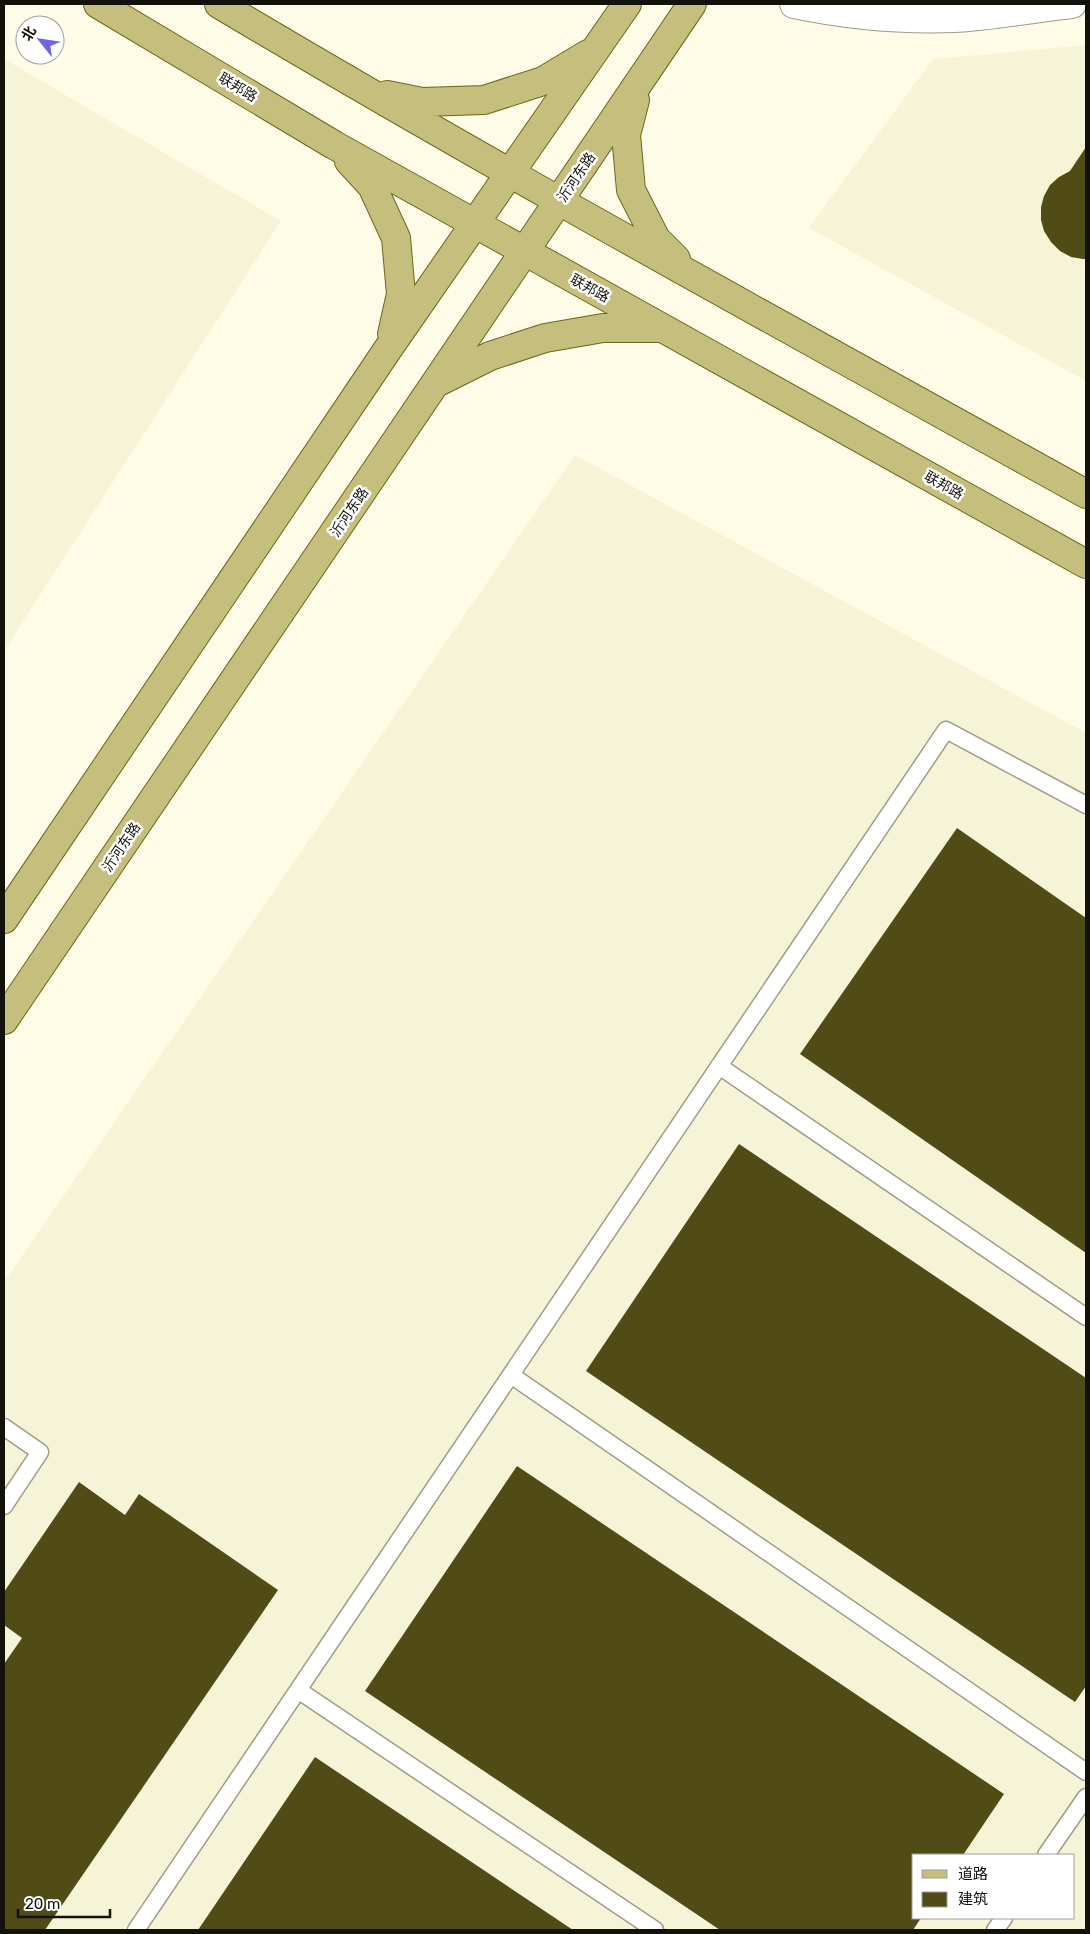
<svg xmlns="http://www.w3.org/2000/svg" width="1090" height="1934" font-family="Rubik,'Noto Sans SC',sans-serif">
<rect width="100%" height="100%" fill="#fefce6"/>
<path fill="#f6f4d6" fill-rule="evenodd" d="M 1086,45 L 1086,381 L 809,228 L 933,59 Z
M 4,59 L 281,221 L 4,651 Z
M 575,455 L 1086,733 L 1086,1930 L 4,1930 L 4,1282 ZM 914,1855 L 1074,1855 L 1074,1918 L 914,1918 Z"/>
<path fill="#514b16" d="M 1086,147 L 1086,259 L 1083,259 L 1071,257 L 1060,251 L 1051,242 L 1044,231 L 1041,220 L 1041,207 L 1044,196 L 1050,185 L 1059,177 L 1070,171 Z
M 957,828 L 1086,918 L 1086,1253 L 800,1054 Z
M 739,1144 L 1086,1378 L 1086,1686 L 1075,1702 L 586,1371 Z
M 517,1466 L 1004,1794 L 963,1855 L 914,1855 L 914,1918 L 921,1918 L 913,1930 L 720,1930 L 365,1691 Z
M 79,1482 L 125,1515 L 139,1494 L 278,1590 L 45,1930 L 4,1930 L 4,1664 L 22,1638 L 4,1625 L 4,1592 Z
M 315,1757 L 573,1930 L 198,1930 Z"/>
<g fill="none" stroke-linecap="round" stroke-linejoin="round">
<defs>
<path id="lane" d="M 719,1066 L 1086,1317
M 511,1375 L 1086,1772
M 4,1427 L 40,1452 L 4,1506
M 298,1690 L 655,1930
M 1046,1855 L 1086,1797
M 136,1930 L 946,730 L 1086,805
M 995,1930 L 1004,1918"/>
<path id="street" d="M 794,4 C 847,15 901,20 954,18 C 993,16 1033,8 1072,4"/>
<path id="primary" d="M 98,4 L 334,145 L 1086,564
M 219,4 C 504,174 796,333 1086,494
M 387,95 L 422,102 L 484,100 L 543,81 L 588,54
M 635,100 L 626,135 L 631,190 L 656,239 L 676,259
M 349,161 L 372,186 L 396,238 L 401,294 L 392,334
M 438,382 L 490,356 L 545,338 L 603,328 L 661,328
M 4,919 L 388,349 L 627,4
M 4,1020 L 692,4"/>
</defs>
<use href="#lane" stroke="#9e9c88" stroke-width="19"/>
<use href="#street" stroke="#9e9c88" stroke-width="30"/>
<use href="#primary" stroke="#6e661d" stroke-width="30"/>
<use href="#lane" stroke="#fff" stroke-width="16"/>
<use href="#street" stroke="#fff" stroke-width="28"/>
<use href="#primary" stroke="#c5be7d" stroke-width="28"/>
</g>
<g text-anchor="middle" stroke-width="5" stroke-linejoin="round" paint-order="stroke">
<g font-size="14" fill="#12120a" stroke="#fff">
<text transform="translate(238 87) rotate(31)" y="5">联邦路</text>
<text transform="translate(576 177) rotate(-56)" y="5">沂河东路</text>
<text transform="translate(590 288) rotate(29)" y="5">联邦路</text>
<text transform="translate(944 485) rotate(29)" y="5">联邦路</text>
<text transform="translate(349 512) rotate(-56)" y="5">沂河东路</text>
<text transform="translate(121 847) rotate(-56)" y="5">沂河东路</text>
</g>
</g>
<rect width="1090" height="1934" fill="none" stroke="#12120a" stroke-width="10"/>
<rect x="912" y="1854" width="162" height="65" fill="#ffffff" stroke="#a0a09d"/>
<rect x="922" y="1870" width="25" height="8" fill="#c5be7d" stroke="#a0a09d"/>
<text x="958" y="1879" font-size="15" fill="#12120a">道路</text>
<rect x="922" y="1892" width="25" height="15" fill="#514b16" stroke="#a0a09d"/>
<text x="958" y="1904" font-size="15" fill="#12120a">建筑</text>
<g transform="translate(40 40) rotate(300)"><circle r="24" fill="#ffffff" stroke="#a0a09d"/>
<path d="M0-4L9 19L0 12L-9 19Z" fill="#6f65df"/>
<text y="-8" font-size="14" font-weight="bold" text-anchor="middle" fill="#12120a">北</text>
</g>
<path d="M18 1909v8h92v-8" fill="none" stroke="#12120a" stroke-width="2.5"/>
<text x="25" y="1909" font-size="15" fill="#12120a" stroke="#ffffff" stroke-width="4" paint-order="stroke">20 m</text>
</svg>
